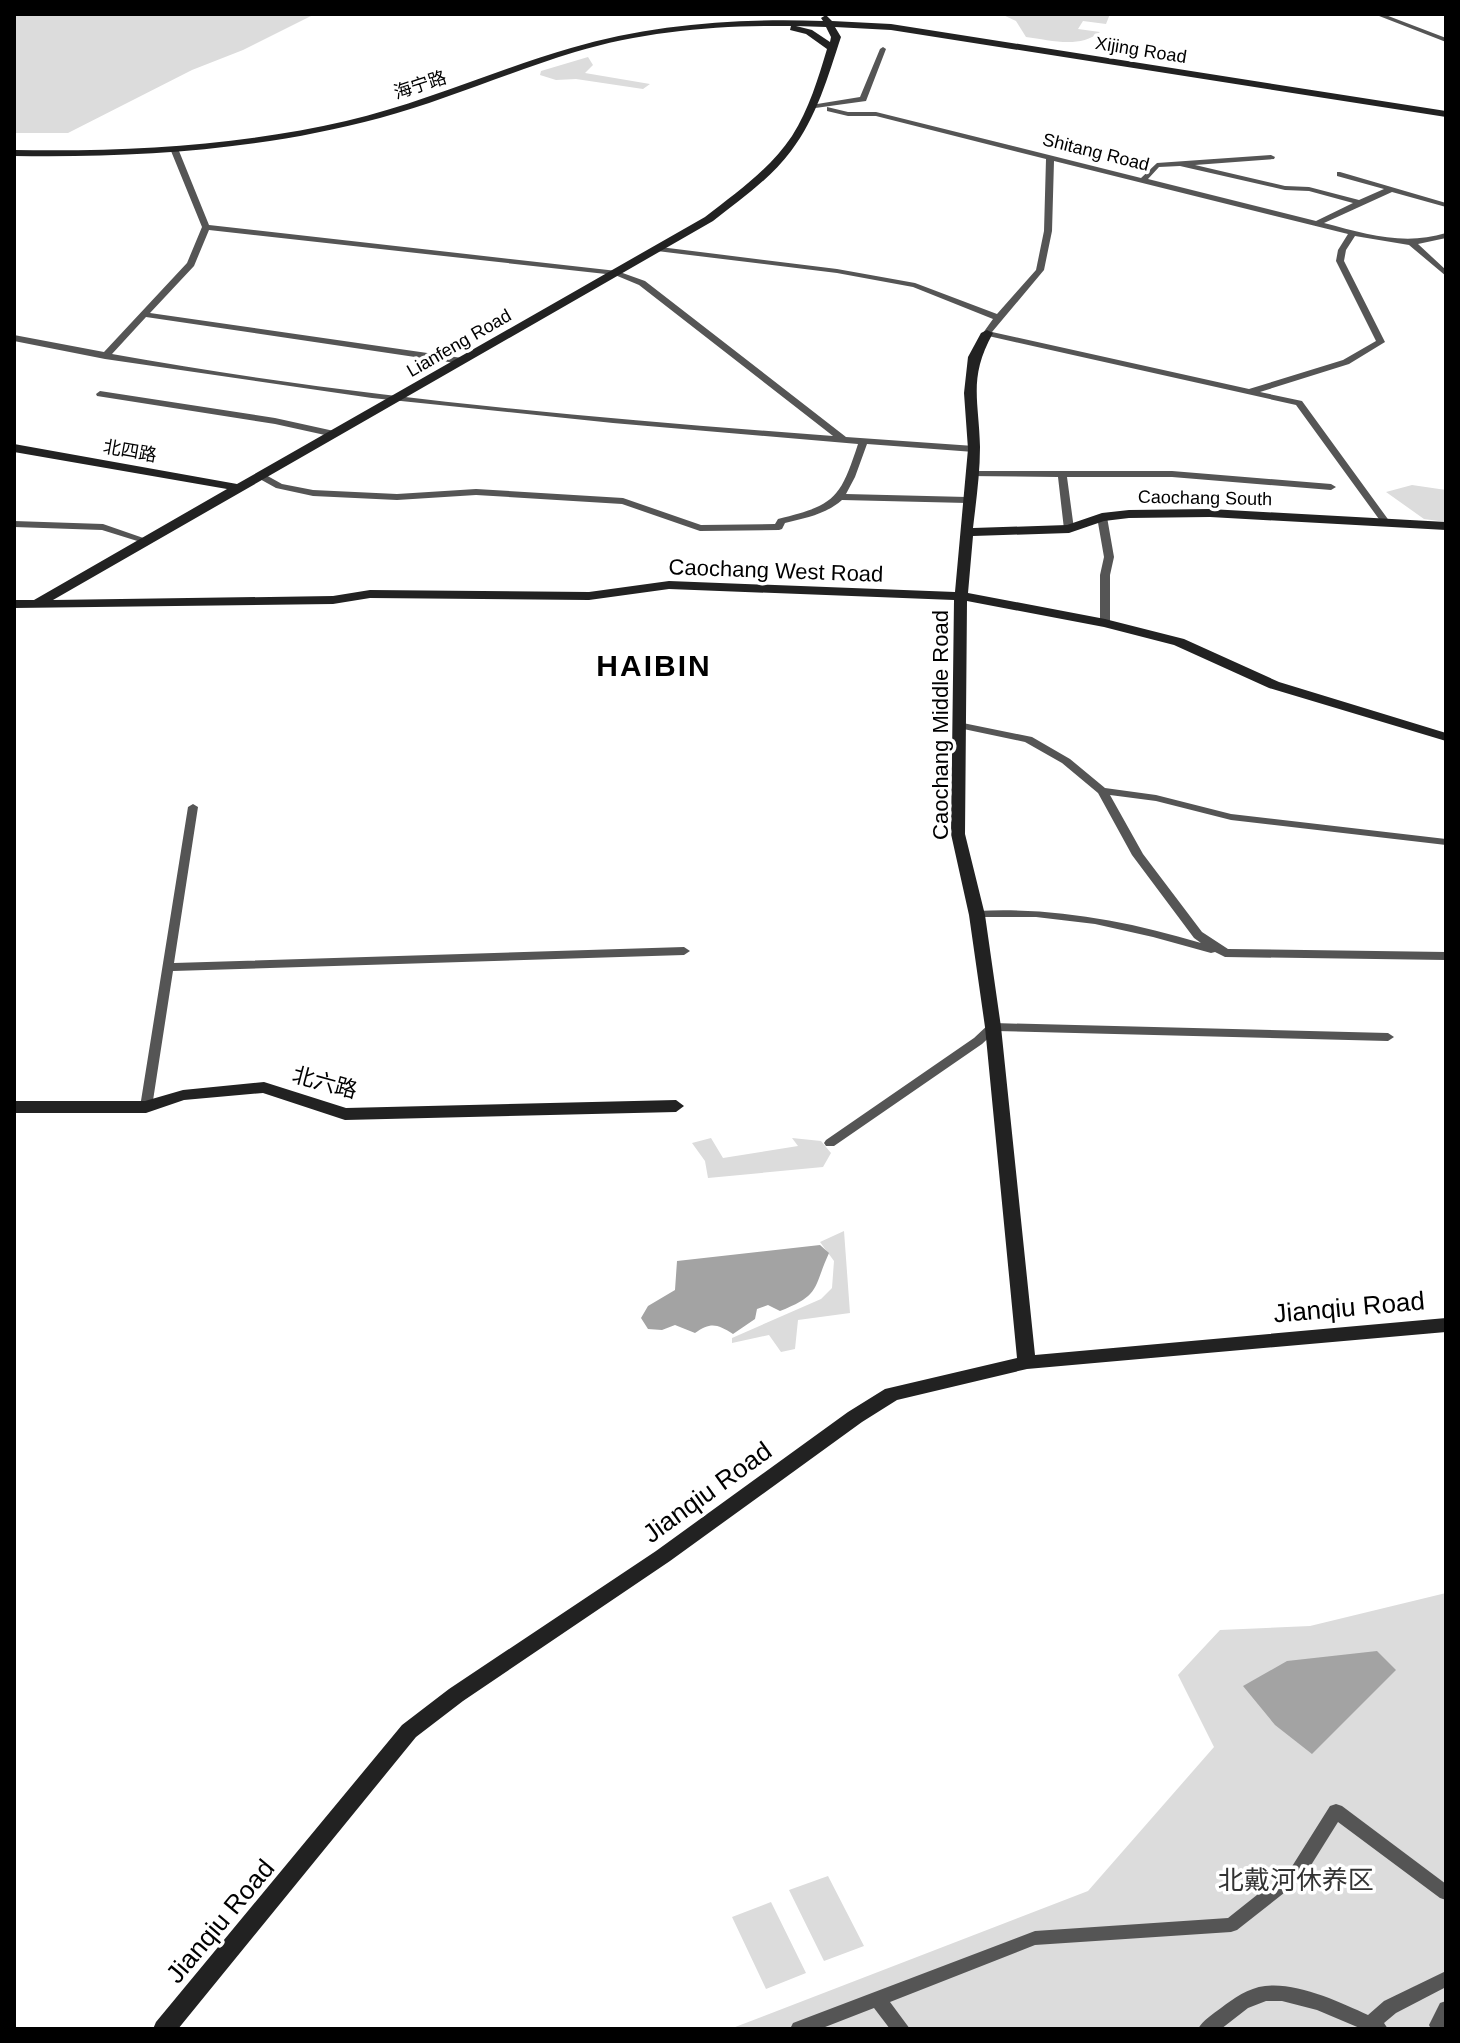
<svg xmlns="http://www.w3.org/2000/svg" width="1460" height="2043" font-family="Arial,'Noto Sans SC',sans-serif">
<rect width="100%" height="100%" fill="#fff"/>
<path fill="#dcdcdc" d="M 14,14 L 315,14 L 243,50 L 192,70 L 68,133 L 14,133 Z
M 1001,14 L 1110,14 L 1106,24 L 1083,21 L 1078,29 L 1100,32 C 1079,49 1051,40 1026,37 L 1016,21 Z
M 588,57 L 593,65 L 585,73 L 650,84 L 643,89 L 576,79 L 556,80 L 540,75 L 541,71 Z
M 1412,485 L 1446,490 L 1446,522 L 1424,519 L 1386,492 Z
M 711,1138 L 723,1158 L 798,1146 L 792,1138 L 821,1141 L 831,1153 L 823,1167 L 708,1178 L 705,1161 L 692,1143 Z
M 844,1231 L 850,1313 L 798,1320 L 795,1349 L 781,1352 L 769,1335 L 732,1343 L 732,1338 L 821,1299 L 832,1288 L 834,1261 L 820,1242 Z
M 1446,1593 L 1446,2029 L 730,2029 L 1088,1891 L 1214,1747 L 1178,1675 L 1220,1630 L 1310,1626 Z
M 828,1876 L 864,1946 L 824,1961 L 789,1890 Z
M 771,1902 L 806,1973 L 766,1989 L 732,1917 Z"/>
<path fill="#a3a3a3" d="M 820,1245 L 829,1253 C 813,1288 821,1295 780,1311 L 768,1305 L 757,1309 L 755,1319 L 733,1334 C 717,1324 711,1322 695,1333 L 675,1325 L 662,1330 L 648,1329 L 641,1318 L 648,1306 L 675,1290 L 677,1261 Z
M 1377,1651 L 1396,1670 L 1312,1754 L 1275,1725 L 1243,1686 L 1287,1661 Z"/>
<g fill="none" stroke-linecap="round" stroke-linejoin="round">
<path fill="#555" fill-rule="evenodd" d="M 1374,14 L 1383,14 L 1446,38 L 1446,42 Z
M 883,47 L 886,49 L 866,101 L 808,109 L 808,105 L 811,105 L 860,97 L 880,49 Z
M 827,107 L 848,112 L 876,112 L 1141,178 L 1157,163 L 1271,155 L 1275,157 L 1274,159 L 1195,165 L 1285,186 L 1309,187 L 1359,200 L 1384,189 L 1337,176 L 1337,172 L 1340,172 L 1446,203 L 1446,207 L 1392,192 L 1324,223 C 1366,234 1404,246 1446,233 L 1446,238 L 1418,244 L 1446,270 L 1446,276 L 1409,245 L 1355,236 L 1346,250 L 1344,261 L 1385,342 L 1349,364 L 1260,392 L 1302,401 L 1390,522 L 1390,526 L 1384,526 L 1296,405 L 984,335 L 983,333 L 993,319 L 913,287 L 837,273 L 657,251 L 656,249 L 660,247 L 837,269 L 915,283 L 997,314 L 1036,270 L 1044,231 L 1046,159 L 876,116 L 848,116 L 827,111 ZM 1054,161 L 1348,234 L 1338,250 L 1336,261 L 1376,341 L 1343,360 L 1249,389 L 992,332 L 1044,270 L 1052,231 ZM 1180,166 L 1285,190 L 1309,191 L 1353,203 L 1316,221 L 1148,179 L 1159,167 Z
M 172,149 L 179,151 L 209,225 L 617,271 L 645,281 L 846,437 L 974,446 L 979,449 L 974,452 L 867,444 L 855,477 L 846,494 L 967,497 L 972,500 L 967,503 L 842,500 C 826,514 806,518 785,523 L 782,529 L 779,530 L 700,531 L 622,504 L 476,495 L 397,500 L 313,496 L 276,488 L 258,478 L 258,474 L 264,474 L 282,484 L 313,490 L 397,494 L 476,489 L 623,498 L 701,525 L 775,524 L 778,519 C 835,505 840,499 858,444 L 613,423 L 372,398 L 105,359 L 14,341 L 14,335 L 104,352 L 187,263 L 202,227 L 171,151 ZM 209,230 L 615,275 L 639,285 L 833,436 C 592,418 350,397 112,354 L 146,317 L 462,364 L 466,361 L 462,358 L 150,313 L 194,266 Z
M 100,391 L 275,418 L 334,431 L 338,434 L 334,437 L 275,424 L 97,396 L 96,394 Z
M 970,471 L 1172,471 L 1331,484 L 1336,487 L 1331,490 L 1172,477 L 1067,477 L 1074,529 L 1069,532 L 1064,529 L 1058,477 L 967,476 L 967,472 Z
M 1102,514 L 1107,517 L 1114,557 L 1110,575 L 1110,623 L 1105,626 L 1100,623 L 1100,575 L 1104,557 L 1097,517 Z
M 14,521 L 103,524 L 152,541 L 147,544 L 102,530 L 14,527 Z
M 958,722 L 1032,737 L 1070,759 L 1105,788 L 1156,795 L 1231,814 L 1446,839 L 1446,845 L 1231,820 L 1156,801 L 1110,795 L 1143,854 L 1202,932 L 1228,949 L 1446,952 L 1446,960 L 1225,957 L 1215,952 L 1211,953 L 1153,937 L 1095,924 L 1036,917 L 973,917 L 971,915 L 973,913 L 977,911 C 1054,907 1127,921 1201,943 L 1194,938 L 1132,855 L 1098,793 L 1062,763 L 1025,742 L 954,727 L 953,725 L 954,723 Z
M 193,804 L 198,807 L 174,963 L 684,947 L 690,951 L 684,955 L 173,971 L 152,1107 L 146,1111 L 142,1110 L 140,1107 L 188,807 Z
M 993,1023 L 1388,1033 L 1394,1037 L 1388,1041 L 996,1031 L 982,1044 L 834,1146 L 826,1146 L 824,1143 L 826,1140 L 974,1038 L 989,1024 Z
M 1336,1804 L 1342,1806 L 1446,1884 L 1446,1900 L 1440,1898 L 1338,1822 L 1303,1878 L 1237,1930 L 1231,1932 L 1035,1945 L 890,2002 L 910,2029 L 890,2029 L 874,2008 L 820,2029 L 790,2029 L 793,2023 L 1035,1931 L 1228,1918 L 1291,1868 L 1330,1806 Z
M 1446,1971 L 1446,1987 L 1396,2013 L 1384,2023 L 1388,2029 L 1362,2029 L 1317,2010 L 1282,2001 L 1266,2001 L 1248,2008 L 1221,2029 L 1198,2029 C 1203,2020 1213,2014 1221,2008 C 1234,1998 1248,1988 1265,1986 C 1297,1982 1340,2002 1368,2015 L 1384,2001 Z
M 1446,2001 L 1446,2029 L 1431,2029 L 1429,2025 L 1440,2003 Z"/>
<path fill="#222" fill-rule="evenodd" d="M 826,15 L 832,21 L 891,24 L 1446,111 L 1446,117 L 891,30 L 835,27 L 841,37 C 828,76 817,117 791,151 C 770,179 740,200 713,221 L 53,600 L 333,596 L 370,590 L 589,592 L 669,581 L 955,592 L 968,449 L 964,393 L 968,357 L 981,333 L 987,330 L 993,333 C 968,378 979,400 980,447 C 980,474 976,502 973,528 L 1067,525 L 1102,513 L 1129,510 L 1210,509 L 1446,522 L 1446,530 L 1210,517 L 1129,518 L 1104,521 L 1069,533 L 973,536 L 968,593 L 1105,619 L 1184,639 L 1279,682 L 1446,733 L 1446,741 L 1269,688 L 1174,645 L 1104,627 L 967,601 L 965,834 L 985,915 L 1001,1027 L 1035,1355 L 1446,1318 L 1446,1332 L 1027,1369 L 897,1400 L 862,1422 L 670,1561 L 463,1701 L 416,1737 L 178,2029 L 153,2029 L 156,2022 L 402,1725 L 449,1689 L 656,1551 L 848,1412 L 885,1389 L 1017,1358 L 985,1027 L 969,915 L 951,834 L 954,600 L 669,589 L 589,600 L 370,598 L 333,604 L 14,608 L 14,600 L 34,600 L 227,489 L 14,452 L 14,444 L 237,484 L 705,217 C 736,193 770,169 792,136 C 809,109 818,79 827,49 L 806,34 L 790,30 L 791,26 C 718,25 645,31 575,52 C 509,72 446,100 380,118 C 261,150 137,158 14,156 L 14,150 C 125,152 237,146 346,121 C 423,103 495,70 571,48 C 653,24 738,18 823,21 L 821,18 ZM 796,26 L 826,27 L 831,37 L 830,42 L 812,30 Z
M 264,1082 L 346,1108 L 676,1100 L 684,1106 L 676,1112 L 345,1120 L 263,1093 L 184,1100 L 146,1113 L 14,1113 L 14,1101 L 145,1101 L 183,1090 Z"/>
</g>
<g text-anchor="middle" stroke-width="7" stroke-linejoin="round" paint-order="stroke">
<g font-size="18" fill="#000" stroke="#fff">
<text transform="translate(1141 50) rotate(9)" y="6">Xijing Road</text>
<text transform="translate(420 85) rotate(-18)" y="6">海宁路</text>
<text transform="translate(1096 152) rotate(14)" y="6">Shitang Road</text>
<text transform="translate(459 343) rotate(-30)" y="6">Lianfeng Road</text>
<text transform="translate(130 451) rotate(10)" y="6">北四路</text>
<text transform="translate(1205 498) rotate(1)" y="6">Caochang South</text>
</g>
<g font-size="22" fill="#000" stroke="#fff">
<text transform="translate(776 570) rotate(2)" y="8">Caochang West Road</text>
<text transform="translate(940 725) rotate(-90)" y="8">Caochang Middle Road</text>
<text transform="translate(325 1082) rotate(15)" y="8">北六路</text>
</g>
<g font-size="26" fill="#000" stroke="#fff">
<text transform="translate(1349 1307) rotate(-5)" y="9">Jianqiu Road</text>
<text transform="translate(707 1492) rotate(-36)" y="9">Jianqiu Road</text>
<text transform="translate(220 1921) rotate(-50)" y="9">Jianqiu Road</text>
</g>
<g font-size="26" fill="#333" stroke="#fff">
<text x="1296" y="1889">北戴河休养区</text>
</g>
<g font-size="30" font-weight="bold" letter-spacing="2" fill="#000" stroke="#fff">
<text x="654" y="676">HAIBIN</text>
</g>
</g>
<rect width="1460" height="2043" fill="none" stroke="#000000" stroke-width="32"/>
</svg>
